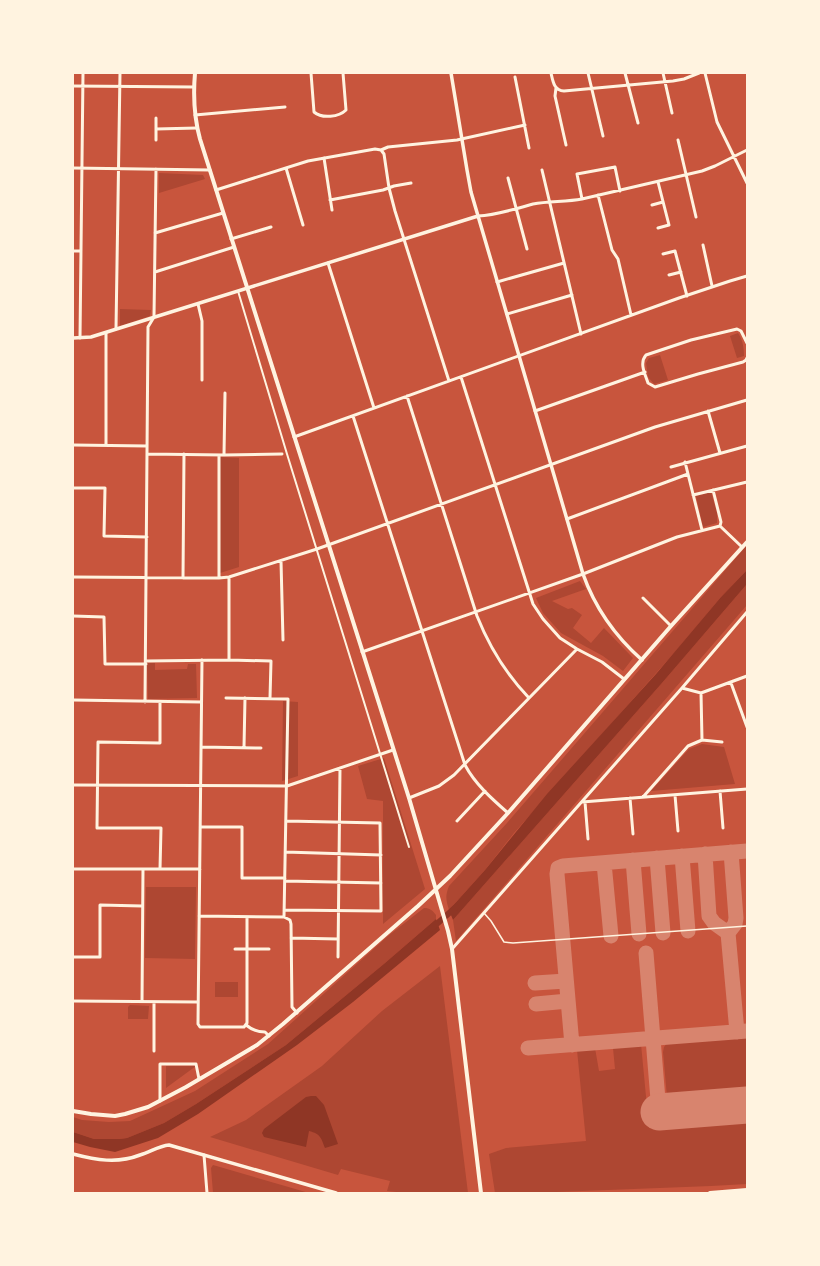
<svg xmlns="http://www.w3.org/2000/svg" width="820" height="1266" font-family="'IBM Plex Sans',sans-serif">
<rect width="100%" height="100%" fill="#c8553d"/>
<path fill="#ae4732" d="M 159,173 L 203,175 L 205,179 L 159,193 Z
M 120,309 L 151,310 L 150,316 L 120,326 Z
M 738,333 C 743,340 744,349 744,356 L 737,358 L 730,336 Z
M 660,355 L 668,380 L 654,384 L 648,377 L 646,363 L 649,358 Z
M 220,457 L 239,458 L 239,567 L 220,573 Z
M 711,492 L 717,513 L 717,523 L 703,527 L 696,496 Z
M 747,545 L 747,570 L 721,597 L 674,653 L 514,833 L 485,870 L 449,910 C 446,900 445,896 449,886 L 507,823 Z
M 580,581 L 586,589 L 552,601 L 568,609 L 572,608 L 582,615 L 573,628 L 591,643 L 604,628 L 633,658 L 623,671 L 603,656 L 561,633 L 543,613 L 536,598 Z
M 747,584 L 747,605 L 456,941 L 453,920 L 662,683 Z
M 147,663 L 155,663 L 155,670 L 187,669 L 188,664 L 196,664 L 197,698 L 148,699 Z
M 283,701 L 298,702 L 298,776 L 282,781 Z
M 702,744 L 724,747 L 735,784 L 651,791 L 689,749 Z
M 384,758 L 425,889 L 383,924 L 383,801 L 367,799 L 358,766 Z
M 146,887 L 196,887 L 195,959 L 145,958 Z
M 424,908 C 430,908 432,910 436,915 L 436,919 L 385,963 L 286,1045 L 196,1104 L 164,1123 L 127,1138 L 120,1139 L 94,1139 L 73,1132 L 73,1117 L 82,1120 L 109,1122 L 130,1121 L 195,1091 L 268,1044 L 388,936 Z
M 440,966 L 468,1193 L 406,1193 L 387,1191 L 390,1181 L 341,1169 L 338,1175 L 210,1137 L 246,1120 L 322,1066 L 382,1011 Z
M 215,982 L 238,982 L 238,997 L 215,997 Z
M 130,1005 L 149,1006 L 148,1019 L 128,1019 L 128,1007 Z
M 747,1037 L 747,1095 L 672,1101 L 667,1097 L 663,1052 L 664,1047 L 667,1043 Z
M 641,1044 L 649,1128 L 747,1120 L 747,1184 L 711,1186 L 556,1192 L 495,1193 L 489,1154 L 506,1148 L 586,1141 L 577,1050 L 595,1048 L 599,1071 L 615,1069 L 613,1048 Z
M 166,1066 L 196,1066 L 166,1088 Z
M 213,1165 L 309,1193 L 213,1193 L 211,1168 Z"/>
<path fill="#8f3625" d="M 747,570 L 747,584 L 662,683 L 453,920 L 449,910 L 485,870 L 547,794 L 656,674 L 721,597 Z
M 436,919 L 440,930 L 353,1002 L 297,1045 L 198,1114 L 158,1138 L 115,1152 L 90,1147 L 73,1142 L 73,1132 L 94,1139 L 120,1139 L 127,1138 L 164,1123 L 196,1104 L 286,1045 L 385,963 Z
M 311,1096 L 316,1096 L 324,1105 L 338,1144 L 325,1148 C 321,1138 321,1134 309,1131 L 306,1147 L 264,1137 L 262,1133 L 264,1129 L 306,1097 Z"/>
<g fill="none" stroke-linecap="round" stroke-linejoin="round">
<path stroke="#8f3625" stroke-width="6" d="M 431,929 L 456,907"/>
<path stroke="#d8846e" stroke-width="15" d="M 731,852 L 736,918 L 735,924 L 728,933 L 737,1032
M 705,854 L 709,916 L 714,923 L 728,933
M 682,856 L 688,931
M 657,858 L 663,933
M 633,860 L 639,934
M 604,863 L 611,936
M 646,953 L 659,1112
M 535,983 L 566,981
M 536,1004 L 568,1001
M 572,1045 L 557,874 L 558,868 L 563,866 L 747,851
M 528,1048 L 747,1031"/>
<path stroke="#d8846e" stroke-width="37" d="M 659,1112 L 747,1105"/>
<path stroke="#fff3e0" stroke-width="1.5" d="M 484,913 L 491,921 L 504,942 L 513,943 L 747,926"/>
<path stroke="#fff3e0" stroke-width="2" d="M 238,291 L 287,454 L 409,847"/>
<path stroke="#fff3e0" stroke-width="3" d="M 311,73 L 314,112 C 322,119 339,117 346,110 L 343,73
M 551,73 C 553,82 554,90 564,91 L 673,81 L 684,79 L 699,73
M 588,73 L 603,136
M 625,73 L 638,123
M 663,73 L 672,113
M 705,73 L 717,122 L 747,183
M 515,77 L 529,148
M 73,86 L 194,87
M 556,88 L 555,96 L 566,145
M 195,115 L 285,107
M 156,118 L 156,140
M 156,129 L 197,128
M 678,140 L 696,217
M 381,150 L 384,154 L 389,188 L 395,211 L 449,381
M 324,158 L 332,210
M 73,168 L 210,170
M 286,168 L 303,225
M 542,170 L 581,334
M 508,178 L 527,249
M 216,190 L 308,161 L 375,149 L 381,150 L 388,147 L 457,140 L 525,125
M 598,195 L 612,250 L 618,259 L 631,315
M 582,199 L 577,174 L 615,167 L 620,191
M 330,200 L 383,190 L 394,186 L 411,183
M 652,205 L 663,202
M 478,216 C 497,215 515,209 533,204 C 549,201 566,202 582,199 L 702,171 L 715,166 L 747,150
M 658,228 L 669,225 L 658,182
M 155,233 L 223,213
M 231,239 L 271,227
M 703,245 L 712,286
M 73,251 L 81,251
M 663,254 L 675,251 L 687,296
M 328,263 L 374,408
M 155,272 L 234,247
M 669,275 L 681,272
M 497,282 L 564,263
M 198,304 L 202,321 L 202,380
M 507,314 L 572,295
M 116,329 L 120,73
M 106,333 L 106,445
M 80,338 L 83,73
M 747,343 L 741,331 L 737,329 L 691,340 L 646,355 C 639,363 645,374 648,383 L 655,387 L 698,374 L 743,362 L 746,360 L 747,358
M 461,377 L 533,604 L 543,619 L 560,638 L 577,649 L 602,662 L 624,679
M 407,396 L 477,616 C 489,646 506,674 529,698
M 535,411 L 645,372
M 708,411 L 720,453
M 353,416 L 465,765 C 475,784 492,799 508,813
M 294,437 L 679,298 L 730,281 L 747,276
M 73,445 L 147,446
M 147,454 L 224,455 L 282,454
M 224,455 L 225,393
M 685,462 L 702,530
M 671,467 L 747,446
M 73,488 L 105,488 L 104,536 L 147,537
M 713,490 L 721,522 L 720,526
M 693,495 L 747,482
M 567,519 L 688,474
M 281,561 L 283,640
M 73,577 L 219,578 L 229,577 L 317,549 L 655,427 L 747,400
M 183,578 L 184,454
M 219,578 L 219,455
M 643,598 L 671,626
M 73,616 L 104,617 L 105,664 L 146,664
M 362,652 L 583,574 L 677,537 L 720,526 L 742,547
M 202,660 L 198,1024 L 200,1027 L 244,1027 L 247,1023 L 247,917
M 229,660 L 229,577
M 146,661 L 229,660 L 271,661 L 270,698
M 731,683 L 747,727
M 682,688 L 701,693 L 747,676
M 701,693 L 702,740
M 226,698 L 288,699 L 284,917
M 73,700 L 201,702
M 145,702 L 148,327 L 154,317 L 156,169
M 201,747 L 261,748
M 244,747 L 245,698
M 73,785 L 287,786 L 393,750
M 720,791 L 723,828
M 675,795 L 678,831
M 643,797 L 688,746 L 702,740 L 722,742
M 409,798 L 439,786 L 454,775 L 577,649
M 630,798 L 633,834
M 582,802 L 747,789
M 585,802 L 588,839
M 457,821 L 485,791
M 200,827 L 242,827 L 242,878 L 285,878
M 285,852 L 381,855
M 73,869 L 200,869
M 160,869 L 161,828 L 97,828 L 98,742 L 160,743 L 160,702
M 285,881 L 381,883
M 284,910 L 381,911 L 380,823 L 286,821
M 199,916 L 284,917 L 290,920 L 291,924 L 292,1007 L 297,1013
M 291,938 L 338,939
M 235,949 L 269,949
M 452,949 L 682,688 L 747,612
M 73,957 L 100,957 L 100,905 L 142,906
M 338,957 L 340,768
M 73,1001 L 198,1002
M 142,1002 L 143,869
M 246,1025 C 252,1030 257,1032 265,1032 L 269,1036
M 154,1051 L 154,1002
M 160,1101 L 160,1064 L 196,1064 L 199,1079
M 204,1155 L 207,1193"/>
<path stroke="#fff3e0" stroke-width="3.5" d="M 451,73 L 467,170 L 471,192 L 583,574 C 595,608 615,636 642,660
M 73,338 L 91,337 L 478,216
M 73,1154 C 96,1160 117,1164 140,1155 C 150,1152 159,1146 169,1145 L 336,1193"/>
<path stroke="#fff3e0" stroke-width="4" d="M 195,73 C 193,96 194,117 200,139 L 409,798 L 448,931 L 452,949 L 481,1193
M 73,1111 L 91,1114 L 115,1116 L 125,1114 L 148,1107 L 186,1087 L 220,1067 L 257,1045 L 283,1024 L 418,906 L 450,876 L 508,813 L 671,626 L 747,542
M 710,1193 L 747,1190"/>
</g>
<rect width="820" height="1266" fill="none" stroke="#fff3e0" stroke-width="148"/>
</svg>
